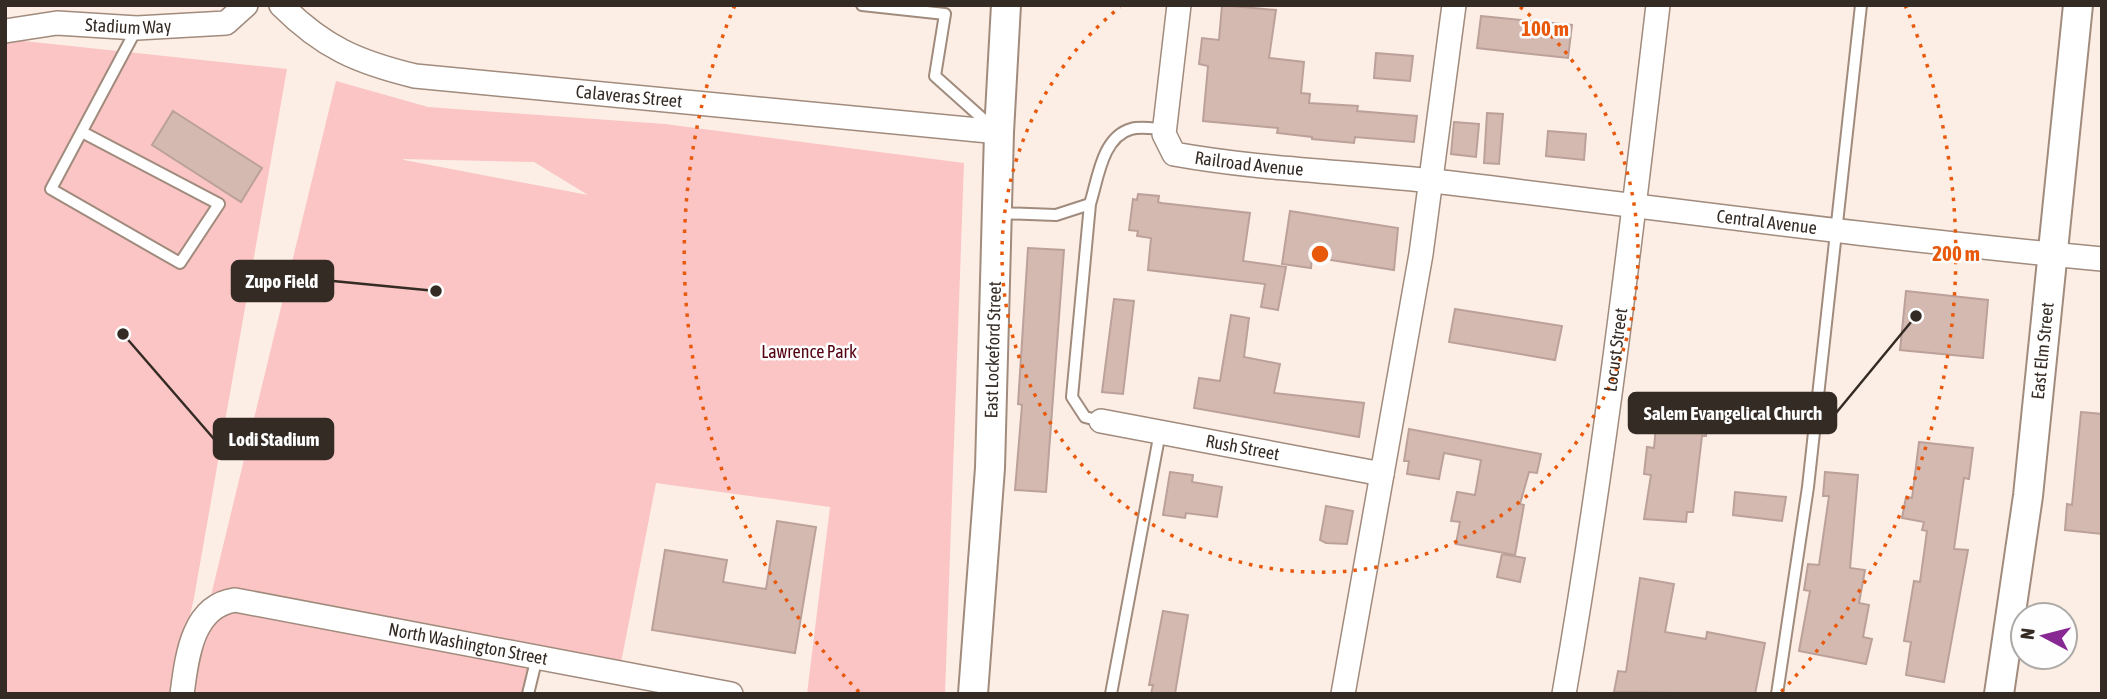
<svg xmlns="http://www.w3.org/2000/svg" width="2107" height="699" font-family="'Asap Condensed',sans-serif">
<rect width="100%" height="100%" fill="#fceee5"/>
<path fill="#fac5c4" fill-rule="evenodd" d="M 5,39 L 287,69 L 194,598 L 172,694 L 5,694 Z
M 336,81 L 428,107 L 665,124 L 964,163 L 945,694 L 807,694 L 830,507 L 656,483 L 619,673 L 536,661 L 530,694 L 192,694 L 207,612 ZM 403,159 L 534,162 L 588,195 L 404,160 Z"/>
<path fill="#d4b9b1" stroke="#bba199" stroke-width="2" d="M 1222,5 L 1276,10 L 1269,58 L 1304,62 L 1301,93 L 1310,94 L 1309,103 L 1358,106 L 1357,111 L 1417,116 L 1414,142 L 1355,137 L 1354,143 L 1312,139 L 1312,137 L 1277,133 L 1278,128 L 1203,121 L 1208,66 L 1199,64 L 1202,38 L 1219,40 Z
M 1481,16 L 1572,25 L 1568,58 L 1477,48 Z
M 1376,53 L 1413,56 L 1410,81 L 1374,78 Z
M 173,111 L 262,168 L 241,202 L 152,145 Z
M 1487,113 L 1503,114 L 1499,164 L 1484,163 Z
M 1454,122 L 1479,124 L 1476,157 L 1451,154 Z
M 1548,131 L 1586,134 L 1584,160 L 1546,156 Z
M 1138,194 L 1159,196 L 1158,202 L 1161,203 L 1250,213 L 1243,261 L 1286,267 L 1278,310 L 1261,307 L 1265,284 L 1148,270 L 1151,238 L 1137,236 L 1138,231 L 1129,230 L 1133,199 L 1137,200 Z
M 1290,211 L 1398,228 L 1394,270 L 1312,257 L 1311,268 L 1282,264 Z
M 1028,248 L 1064,250 L 1046,492 L 1015,490 L 1022,405 L 1018,404 Z
M 1906,291 L 1988,300 L 1983,358 L 1900,350 Z
M 1114,299 L 1134,301 L 1123,394 L 1102,392 Z
M 1455,309 L 1562,326 L 1555,360 L 1449,342 Z
M 1231,315 L 1249,318 L 1244,357 L 1280,364 L 1274,393 L 1364,403 L 1359,437 L 1194,408 L 1199,378 L 1220,381 Z
M 2081,412 L 2102,414 L 2102,534 L 2065,530 L 2067,504 L 2072,505 Z
M 1657,414 L 1708,419 L 1706,436 L 1702,436 L 1693,512 L 1687,512 L 1686,522 L 1644,519 L 1651,475 L 1644,474 L 1647,447 L 1654,448 Z
M 1409,429 L 1541,454 L 1537,473 L 1529,472 L 1520,504 L 1524,505 L 1515,555 L 1456,544 L 1460,522 L 1451,521 L 1457,492 L 1475,495 L 1481,460 L 1444,453 L 1439,479 L 1407,474 L 1409,461 L 1404,461 Z
M 1919,442 L 1973,448 L 1969,479 L 1964,478 L 1954,549 L 1968,550 L 1944,682 L 1906,675 L 1911,642 L 1904,641 L 1914,581 L 1920,582 L 1927,531 L 1922,530 L 1924,522 L 1902,518 L 1906,497 L 1912,498 Z
M 1170,472 L 1193,475 L 1192,482 L 1222,487 L 1217,517 L 1186,513 L 1185,518 L 1163,515 Z
M 1825,472 L 1858,475 L 1850,568 L 1865,570 L 1859,603 L 1869,605 L 1863,637 L 1872,639 L 1866,664 L 1799,651 L 1810,591 L 1804,590 L 1808,564 L 1819,565 L 1829,496 L 1823,496 Z
M 1735,492 L 1786,497 L 1782,521 L 1733,515 Z
M 1326,506 L 1353,511 L 1347,544 L 1326,543 L 1320,540 Z
M 777,521 L 816,527 L 795,653 L 652,630 L 665,550 L 727,560 L 723,582 L 766,589 Z
M 1502,554 L 1525,558 L 1520,582 L 1497,577 Z
M 1640,578 L 1674,584 L 1665,632 L 1706,639 L 1707,632 L 1765,643 L 1755,694 L 1614,692 L 1618,671 L 1626,672 Z
M 1163,611 L 1188,615 L 1175,694 L 1151,694 L 1153,685 L 1149,685 Z"/>
<g fill="none" stroke-linecap="round" stroke-linejoin="round">
<defs>
<path id="service" d="M 862,5 L 945,14 L 935,76 L 993,128
M 82,132 L 219,204 L 180,263 L 51,189 L 137,28
M 1090,204 L 1072,397 L 1085,417 L 1101,421
M 998,213 L 1056,215 L 1090,204 C 1098,179 1102,137 1131,129 C 1141,126 1155,129 1165,129
M 528,694 L 537,657
M 1111,694 L 1160,432
M 1777,694 L 1808,487 L 1861,5"/>
<g id="minor">
<path id="s1" d="M 281,5 C 323,47 357,62 415,76 L 999,132"/>
<path id="s2" d="M 1179,5 L 1164,134 L 1174,154 C 1268,171 1364,172 1459,184 C 1673,210 1887,239 2102,259"/>
<path id="s3" d="M 5,31 L 57,23 L 137,28 L 226,23 L 246,5"/>
<path id="s4" d="M 1101,421 L 1382,474"/>
<path id="s5" d="M 182,694 C 187,657 192,606 235,600 L 731,694"/>
<path d="M 1343,694 L 1421,254 L 1454,5"/>
<path id="s6" d="M 1564,694 C 1604,465 1631,236 1658,5"/>
</g>
<g id="tertiary">
<path id="s7" d="M 973,694 L 990,468 L 999,132 L 1006,5"/>
<path id="s8" d="M 1999,694 L 2028,496 L 2078,5"/>
</g>
</defs>
<use href="#service" stroke="#a08b7d" stroke-width="14"/>
<use href="#minor" stroke="#a08b7d" stroke-width="26"/>
<use href="#tertiary" stroke="#a08b7d" stroke-width="32"/>
<use href="#service" stroke="#fff" stroke-width="10"/>
<use href="#minor" stroke="#fff" stroke-width="23"/>
<use href="#tertiary" stroke="#fff" stroke-width="28"/>
</g>
<g fill="none" stroke="#e8590c" stroke-width="3.5" stroke-dasharray="3.5 7">
<path d="M1520 7A318 318 0 1 1 1120 7"/>
<path d="M859 692A636 636 0 0 1 735 5M1905 5A636 636 0 0 1 1781 692"/>
</g>
<g text-anchor="middle" stroke-width="5" stroke-linejoin="round" paint-order="stroke">
<g font-size="18" fill="#342b25" stroke="#fefefe">
<text dy="6" stroke="none"><textPath href="#s3" startOffset="124">Stadium Way</textPath></text>
<text dy="6" stroke="none"><textPath href="#s1" startOffset="369">Calaveras Street</textPath></text>
<text dy="6" stroke="none"><textPath href="#s2" startOffset="228">Railroad Avenue</textPath></text>
<text dy="6" stroke="none"><textPath href="#s2" startOffset="749">Central Avenue</textPath></text>
<text dy="6" stroke="none"><textPath href="#s7" startOffset="345">East Lockeford Street</textPath></text>
<text dy="6" stroke="none"><textPath href="#s6" startOffset="348">Locust Street</textPath></text>
<text dy="6" stroke="none"><textPath href="#s8" startOffset="346">East Elm Street</textPath></text>
<text dy="6" stroke="none"><textPath href="#s4" startOffset="144">Rush Street</textPath></text>
<text dy="6" stroke="none"><textPath href="#s5" startOffset="354">North Washington Street</textPath></text>
</g>
<g font-size="18" fill="#530011" stroke="#fefefe">
<text x="809" y="358">Lawrence Park</text>
</g>
</g>
<circle cx="1320" cy="254" r="10" fill="#e8590c" stroke="#fefefe" stroke-width="3.5"/>
<g font-size="21" text-anchor="middle" font-weight="bold" fill="#e8590c" stroke="#fefefe" stroke-width="5" stroke-linejoin="round" paint-order="stroke">
<text x="1545" y="36">100 m</text>
<text x="1956" y="261">200 m</text>
</g>
<path fill="none" stroke="#342b25" stroke-width="2.5" d="M436 291L333 281M1916 316L1836 413M123 334L214 439"/>
<g fill="#342b25" stroke="#fefefe" stroke-width="2.5">
<circle cx="436" cy="291" r="7"/>
<circle cx="1916" cy="316" r="7"/>
<circle cx="123" cy="334" r="7"/>
</g>
<g fill="#342b25" stroke="#342b25" stroke-width="2.5">
<rect x="232" y="261" width="101" height="40" rx="7"/>
<rect x="1629" y="393" width="207" height="40" rx="7"/>
<rect x="214" y="419" width="119" height="40" rx="7"/>
</g>
<g font-size="19" text-anchor="middle" font-weight="bold" fill="#fff">
<text x="282" y="288">Zupo Field</text>
<text x="1733" y="420">Salem Evangelical Church</text>
<text x="274" y="446">Lodi Stadium</text>
</g>
<rect width="2107" height="699" fill="none" stroke="#342b25" stroke-width="14"/>
<g transform="translate(2044 636) rotate(277)"><circle r="33" fill="#fefefe" stroke="#adaaa7" stroke-width="2"/>
<path d="M0-5L12 26L0 18L-12 26Z" fill="#872893"/>
<text y="-10" font-size="19" font-weight="bold" text-anchor="middle" fill="#342b25">N</text>
</g>
</svg>
